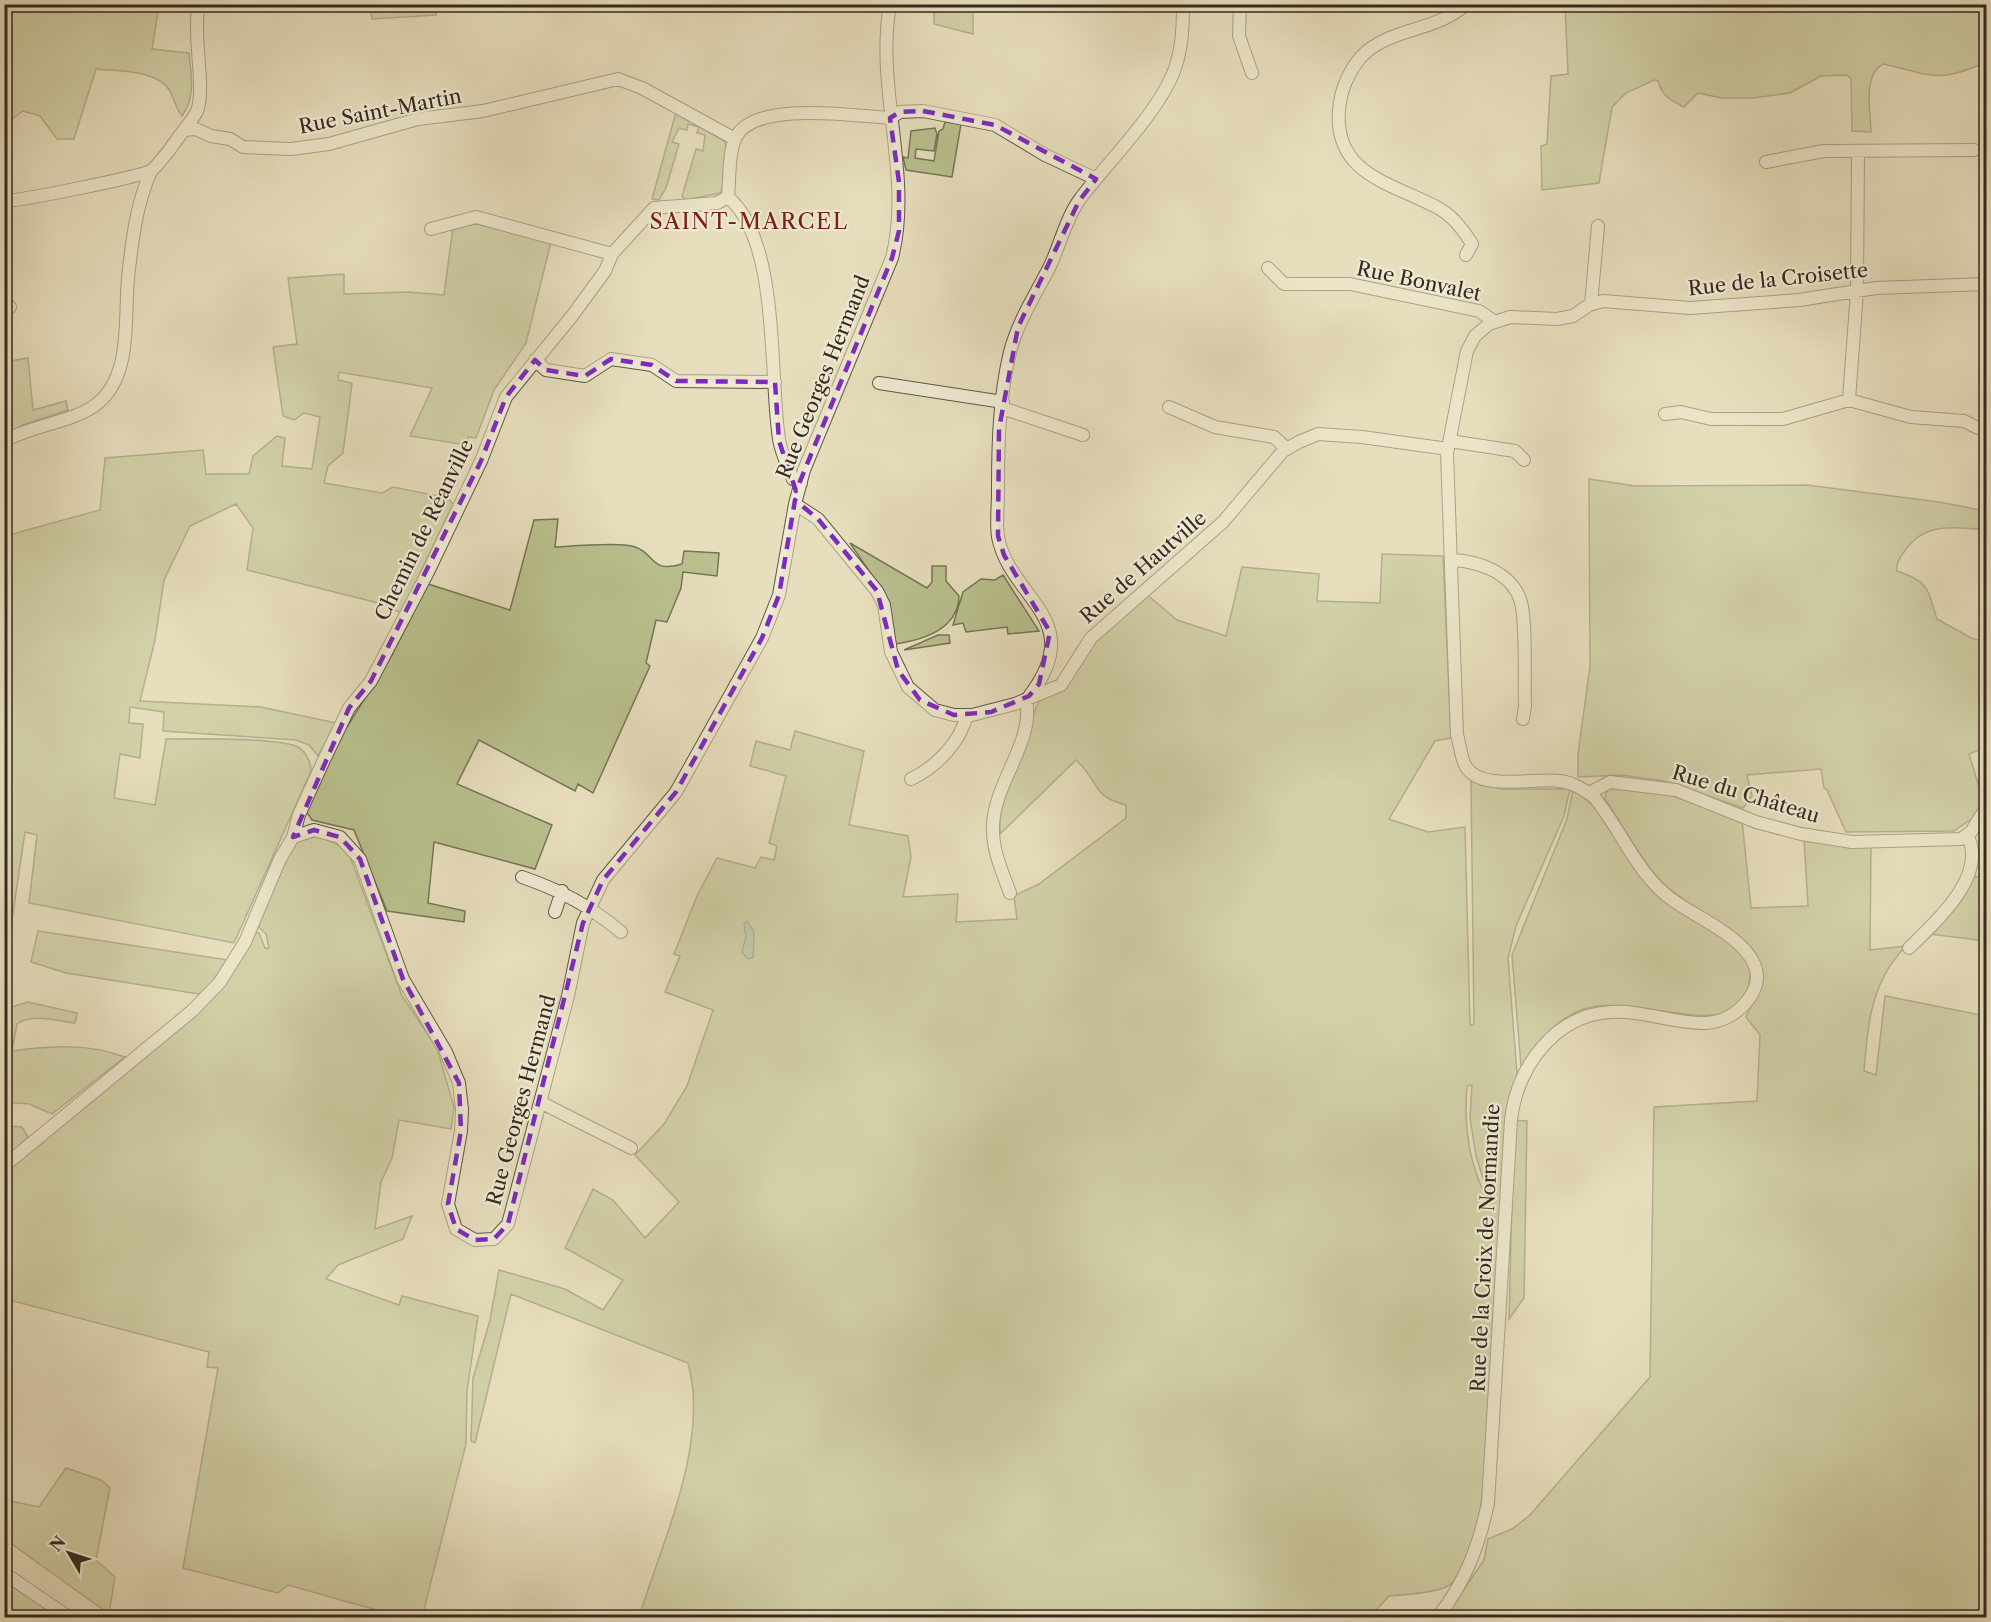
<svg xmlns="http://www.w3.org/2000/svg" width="1991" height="1622" font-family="'Libre Caslon Text',serif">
<rect width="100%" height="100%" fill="#e7debd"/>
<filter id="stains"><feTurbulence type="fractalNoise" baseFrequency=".00333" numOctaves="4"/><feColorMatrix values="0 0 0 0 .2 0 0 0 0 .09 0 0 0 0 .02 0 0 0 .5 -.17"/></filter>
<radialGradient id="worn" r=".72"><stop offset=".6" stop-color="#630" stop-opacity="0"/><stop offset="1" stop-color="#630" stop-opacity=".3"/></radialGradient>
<path fill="#b9c08e" stroke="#767557" stroke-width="1.5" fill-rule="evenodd" d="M 4,5 L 159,5 L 152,49 L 189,53 C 191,76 196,96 182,116 C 175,108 175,100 170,91 C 157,69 119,72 96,69 L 74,139 L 57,139 L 40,116 L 23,111 L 5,124 Z
M 370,5 L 436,5 L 436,15 L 372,19 Z
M 1565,5 L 1986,5 L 1986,62 C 1938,84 1932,75 1883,64 C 1862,75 1871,112 1871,132 L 1852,131 L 1851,79 L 1847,75 L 1821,76 L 1790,93 L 1753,98 L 1722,98 L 1698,93 L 1684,107 C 1670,100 1662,96 1658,81 L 1654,80 L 1626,93 L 1612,107 L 1599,183 L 1542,190 L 1541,146 L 1547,144 L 1551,76 L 1568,74 Z
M 963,7 L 973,7 L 973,34 L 934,24 L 934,13 Z
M 676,112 L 724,141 C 731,154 727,180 720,193 L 685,200 L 682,196 L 696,149 L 703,151 L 705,135 L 697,133 L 699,127 L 688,124 L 687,130 L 679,128 L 672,142 L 679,144 L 666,188 L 659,200 L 652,199 Z
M 945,122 L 961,124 L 952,177 L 906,170 L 903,157 L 908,158 L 911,131 L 935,128 L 937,134 L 934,151 L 916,149 L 915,158 L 934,161 L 939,131 L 943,129 Z
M 477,224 L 551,242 L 526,343 L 494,390 L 476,438 L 468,437 L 466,445 L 410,436 L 432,388 L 339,372 L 338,380 L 352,383 L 343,453 L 328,466 L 324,483 L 382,493 L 393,487 L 448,498 L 453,504 L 401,613 L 382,604 L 247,570 L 253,528 L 236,504 L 190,526 L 164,580 L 155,640 L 140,701 L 261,707 L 336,723 L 318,756 L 309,745 L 296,740 L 163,731 L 164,712 L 130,707 L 129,723 L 143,724 L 140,758 L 120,754 L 114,798 L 155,805 L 166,739 C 192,739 279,737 298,747 C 306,752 311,762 311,771 L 234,943 L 29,903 L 37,835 L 25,832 L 8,947 L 5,946 L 5,536 L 100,510 L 105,458 L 203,450 L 206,474 L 249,474 L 253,456 L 277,436 L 285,438 L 282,466 L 312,469 L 320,417 L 304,413 L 294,420 L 283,416 L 273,347 L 297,344 L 288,278 L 344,274 L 344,294 L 409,292 L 444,295 L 453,227 Z
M 28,358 L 33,410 L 66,401 L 68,410 L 23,425 L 5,436 L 5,362 Z
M 1589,479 L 1635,486 L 1807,485 L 1939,502 L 1986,511 L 1986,530 C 1957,527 1926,522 1906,549 C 1901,557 1896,561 1897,571 C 1930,582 1927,589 1937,619 L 1971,638 L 1986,642 L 1986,747 L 1969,754 L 1984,803 L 1977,815 L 1954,831 L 1846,832 L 1827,790 L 1824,788 L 1821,769 L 1747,775 L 1752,796 L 1743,808 L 1664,781 L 1621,775 L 1578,777 L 1578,754 L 1590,666 Z
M 558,519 L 555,547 C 572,546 618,542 632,546 C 656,552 649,574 682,564 L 684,551 L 719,553 L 717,576 L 683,572 L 681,588 L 667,622 L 656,620 L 646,663 L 650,666 L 593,793 L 578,784 L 575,791 L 479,740 L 457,784 L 552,825 L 535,869 L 434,842 L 428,903 L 465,911 L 464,922 L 387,911 L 354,830 L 312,820 L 306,811 L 337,743 L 392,655 L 428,584 L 510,610 L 534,520 Z
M 850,543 L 927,588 L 932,582 L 932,566 L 946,566 L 946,581 L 959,596 C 958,629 923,640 895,644 L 884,593 Z
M 1382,554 L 1443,556 L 1451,738 L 1435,741 L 1389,819 L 1428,832 L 1465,827 L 1470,1025 L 1474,1024 L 1471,781 L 1503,789 L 1570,789 L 1564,816 L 1516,926 L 1508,958 L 1517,1074 L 1508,1110 L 1487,1462 C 1483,1492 1475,1569 1448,1586 C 1437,1592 1404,1595 1389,1596 L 1369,1618 L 639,1617 C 662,1542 710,1442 688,1363 L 511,1294 L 475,1443 L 471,1441 L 473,1378 L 490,1320 L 499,1270 L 565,1289 L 603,1310 L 623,1280 L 565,1248 L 593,1189 L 613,1200 L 645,1238 L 679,1202 L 635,1155 L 664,1124 L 687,1086 L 713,1010 L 665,992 L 680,956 L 674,954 L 697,896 L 717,858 L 755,868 L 761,857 L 774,860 L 777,846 L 769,843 L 786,776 L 750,766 L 756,741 L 790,750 L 795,731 L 864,751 L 849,825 L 908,836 L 911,857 L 903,897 L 958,894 L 956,922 L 1017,919 L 1014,896 L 1039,884 L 1126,818 L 1126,805 C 1090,796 1100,781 1076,760 L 1000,834 L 1000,811 L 1006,783 L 1041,696 L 1145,593 L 1177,620 L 1226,636 L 1242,567 L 1319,574 L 1317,601 L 1380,603 ZM 1472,1085 L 1470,1118 L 1476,1156 L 1486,1188 L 1483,1190 C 1467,1156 1464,1122 1467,1086 Z
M 1003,575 L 1039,631 L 1008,634 L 1007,627 L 966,632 L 963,623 L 953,625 L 963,592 L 981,579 L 995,580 Z
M 938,635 L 949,635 L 950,643 L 904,650 Z
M 1612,787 L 1660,791 L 1742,820 L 1751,908 L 1808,906 L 1804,839 L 1871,845 L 1870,950 L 1906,946 C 1871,982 1868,1022 1864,1071 L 1876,1075 L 1885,996 L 1986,1016 L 1982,1079 L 1986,1080 L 1986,1617 L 1444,1618 L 1484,1560 L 1488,1539 L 1512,1529 L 1530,1515 L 1650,1377 L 1654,1107 L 1757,1101 L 1760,1035 L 1746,1017 C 1789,934 1709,928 1662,882 C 1640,859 1623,825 1605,799 L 1606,792 Z
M 1573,790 C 1608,812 1631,852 1657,884 C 1663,892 1669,903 1677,909 C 1695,924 1732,934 1745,953 C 1751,962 1752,978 1748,988 C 1745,997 1737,1008 1728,1012 C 1692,1025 1629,996 1584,1009 C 1556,1018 1537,1044 1521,1066 L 1512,955 L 1567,819 Z
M 319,836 L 343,847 L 349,854 L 402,996 L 437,1048 L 454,1107 L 451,1129 L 399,1120 L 392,1158 L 381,1182 L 375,1229 L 412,1216 L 403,1239 L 338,1265 L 326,1279 L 399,1305 L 402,1296 L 478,1316 L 467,1391 L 466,1444 L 422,1617 L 401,1617 L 288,1585 L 278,1593 L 183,1568 L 218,1368 L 207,1367 L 209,1352 L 5,1299 L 4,1171 L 202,1006 L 231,976 L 254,932 L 259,933 L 265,948 L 269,948 L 266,934 L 258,926 L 290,849 L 298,841 Z
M 1986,876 L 1986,941 L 1929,934 L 1974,877 Z
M 38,931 L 228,960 L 205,991 L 199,994 L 66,973 L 31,962 Z
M 28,1002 L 77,1013 L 75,1023 C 58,1021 32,1013 17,1024 L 12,1051 C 50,1046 88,1043 125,1057 L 52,1114 L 29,1104 L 5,1102 L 5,1009 Z
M 1514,1120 L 1527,1121 L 1524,1298 L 1509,1319 Z
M 5,1126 L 22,1127 L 28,1137 L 5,1160 Z
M 66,1468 L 101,1480 L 110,1488 L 96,1560 L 115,1577 L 109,1614 L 5,1539 L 5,1500 L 39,1507 Z
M 5,1582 L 61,1617 L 5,1617 Z"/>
<path fill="#98bdac" stroke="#708274" stroke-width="1.5" d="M 747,921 L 754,932 L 753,958 L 748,959 L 742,952 L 746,936 L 744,924 Z"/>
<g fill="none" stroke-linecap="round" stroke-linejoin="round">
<defs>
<path id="minor" d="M 1240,4 L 1239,36 L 1252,73
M 890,118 L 900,112 L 923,111 L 995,125 L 1045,155 L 1096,179
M 184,130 C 188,124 194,118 197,111 C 206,88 192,36 199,4
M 1766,162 L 1824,151 L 1974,150
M 728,197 C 780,241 769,375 779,439 C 781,453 788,466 793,479 L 801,483
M 4,201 C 19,201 146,176 152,170 C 164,159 174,143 184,130 L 196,129 L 211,136 L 230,139 L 243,147 L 291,149 L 329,144 L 418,119 L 483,111 L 618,79 L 642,88 L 735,139
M 431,229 L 476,217 L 612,254
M 1466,255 L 1472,244 C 1464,231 1452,215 1438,208 C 1395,184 1334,176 1339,111 C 1340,92 1348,72 1361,57 C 1389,27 1437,32 1466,4
M 1268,268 L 1284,284 L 1350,284 L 1479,311 L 1495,322
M 1591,304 L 1598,226
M 4,307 L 10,307
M 535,360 L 546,370 L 585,376 L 611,359 L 652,365 L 676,381 L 775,382
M 879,383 L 1003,402
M 1849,400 L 1857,291 L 1858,151
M 1169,407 L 1215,427 L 1274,437 L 1287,449
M 1002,408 L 1083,435
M 1665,414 L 1681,412 L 1711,419 L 1783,419 L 1849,400 L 1911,417 L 1964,421 L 1978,428
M 4,441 C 33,425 69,423 94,406 C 133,379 124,319 128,278 C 132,241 136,205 151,171
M 1450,441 L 1515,451 L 1524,460
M 795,504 L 818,519 L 877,591 L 884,605 L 891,652 L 908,687 L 935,710 L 954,715 L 972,715 L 1015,704 L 1061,685 L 1091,638 L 1223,522 L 1283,451 L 1299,442 L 1318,434 L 1362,437 L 1448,449
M 1452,560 C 1478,561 1510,572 1520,599 C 1527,616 1524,684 1525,706 L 1523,719
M 1030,695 C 1088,619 1010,599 998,537 C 996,523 998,506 998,492 C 998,445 999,398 1010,352 C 1018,321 1036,294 1050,266 C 1060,245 1066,218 1080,199 C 1107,163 1154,117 1172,76 C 1182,53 1183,29 1183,4
M 911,779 C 936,767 960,743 967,715
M 1589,793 L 1610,782 L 1676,790 L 1756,822 L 1801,834 L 1852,842 L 1961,839 L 1971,832 L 1986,808
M 293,837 L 299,815 L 323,762 L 349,708 L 371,681 L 428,572 L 481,461 L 506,397 L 572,316 L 605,271 L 612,254 L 654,208 L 717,203 L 728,197 C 730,179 728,153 736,137 C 755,100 855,116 890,118
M 522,877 C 562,891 588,905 621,932
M 1010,893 C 1002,871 992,850 993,826 C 994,782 1035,742 1026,699
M 555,912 L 562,891
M 1909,948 C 1935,923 1989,875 1967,835
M 540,1102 L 631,1148
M 4,1166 L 192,1011 L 220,982 L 245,942 L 280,859 L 293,837 L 314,830 L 340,837 L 360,859 L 403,979 L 446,1052 L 459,1083 L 462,1109 L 461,1131 L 448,1204 L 456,1229 L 475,1240 L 494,1239 L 508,1224 L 568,996 L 583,923 L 603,880 L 676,792 L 762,638 L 779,595 L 795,504 L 804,470 L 892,258 C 913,175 875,90 890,4
M 4,1573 L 70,1618
M 1437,1618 C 1465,1583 1479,1546 1488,1503 L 1511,1120 C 1517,1068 1554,1015 1611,1012 C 1643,1010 1674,1024 1706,1023 C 1723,1022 1738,1013 1748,1000 C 1784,953 1701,921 1674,901 C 1638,877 1621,829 1594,797 C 1583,789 1574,783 1560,781 C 1535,777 1482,792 1466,767 C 1461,759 1460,744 1457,735 L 1447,453 L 1467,351 L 1475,336 L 1489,324 L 1510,317 L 1557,319 L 1573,316 L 1589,305 L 1603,301 L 1690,308 L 1799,300 L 1876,288 L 1986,284"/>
</defs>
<use href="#minor" stroke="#615747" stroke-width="14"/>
<use href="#minor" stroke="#efead4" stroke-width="12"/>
</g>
<path d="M0 0H1991V1622H0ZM 923,111 L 995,125 L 1096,179 L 1079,201 L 1018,327 L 999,429 L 998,536 L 1004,555 L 1050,632 L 1039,684 L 1029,696 L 991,712 L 954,715 L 920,700 L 898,670 L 877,591 L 818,519 L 795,500 L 779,595 L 762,638 L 676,792 L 603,880 L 583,923 L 508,1224 L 494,1239 L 475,1240 L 456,1229 L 448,1204 L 461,1131 L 459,1083 L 403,979 L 360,859 L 340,837 L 314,830 L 293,837 L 349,708 L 371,681 L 481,461 L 506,397 L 535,360 L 546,370 L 585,376 L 611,359 L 652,365 L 676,381 L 775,382 L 779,441 L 796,491 L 892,258 L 899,231 L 899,182 L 890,118 L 900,112 Z" fill="#e7debd" fill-opacity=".55" fill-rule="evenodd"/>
<path fill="none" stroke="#7b2cbf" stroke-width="4.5" stroke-dasharray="12 8" stroke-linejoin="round" d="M 923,111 L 995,125 L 1096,179 L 1079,201 L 1018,327 L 999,429 L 998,536 L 1004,555 L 1050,632 L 1039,684 L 1029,696 L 991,712 L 954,715 L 920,700 L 898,670 L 877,591 L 818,519 L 795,500 L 779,595 L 762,638 L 676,792 L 603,880 L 583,923 L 508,1224 L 494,1239 L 475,1240 L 456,1229 L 448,1204 L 461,1131 L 459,1083 L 403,979 L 360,859 L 340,837 L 314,830 L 293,837 L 349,708 L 371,681 L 481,461 L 506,397 L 535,360 L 546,370 L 585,376 L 611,359 L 652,365 L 676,381 L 775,382 L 779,441 L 796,491 L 892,258 L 899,231 L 899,182 L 890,118 L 900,112 Z"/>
<g text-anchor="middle" stroke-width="4.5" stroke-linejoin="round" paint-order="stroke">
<g font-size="20" fill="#342a20" stroke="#efead4">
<text transform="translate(380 111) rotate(-11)" y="7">Rue Saint-Martin</text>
<text transform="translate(1778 279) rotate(-6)" y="7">Rue de la Croisette</text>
<text transform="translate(1419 281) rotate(12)" y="7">Rue Bonvalet</text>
<text transform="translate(823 377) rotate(-68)" y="7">Rue Georges Hermand</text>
<text transform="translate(424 530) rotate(-64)" y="7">Chemin de Réanville</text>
<text transform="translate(1143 567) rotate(-41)" y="7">Rue de Hautville</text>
<text transform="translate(1746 794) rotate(17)" y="7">Rue du Château</text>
<text transform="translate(521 1100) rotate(-75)" y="7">Rue Georges Hermand</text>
<text transform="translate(1485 1248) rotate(-87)" y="7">Rue de la Croix de Normandie</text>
</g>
<g font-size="22" letter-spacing="1.5" fill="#7a1f14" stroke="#efead4">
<text x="749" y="229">SAINT-MARCEL</text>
</g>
</g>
<rect width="1991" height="1622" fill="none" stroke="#e7debd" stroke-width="24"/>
<rect x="6" y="6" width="1979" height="1610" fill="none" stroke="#342a20" stroke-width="3"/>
<rect x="12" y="12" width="1967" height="1598" fill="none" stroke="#342a20" stroke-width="1.5"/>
<g transform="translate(69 1553) rotate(309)" stroke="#efead4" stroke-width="4.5" paint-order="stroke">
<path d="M0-4.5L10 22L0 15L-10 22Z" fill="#342a20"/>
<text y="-9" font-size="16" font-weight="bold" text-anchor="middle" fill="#342a20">N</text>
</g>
<rect width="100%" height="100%" filter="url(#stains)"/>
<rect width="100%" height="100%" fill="url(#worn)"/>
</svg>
